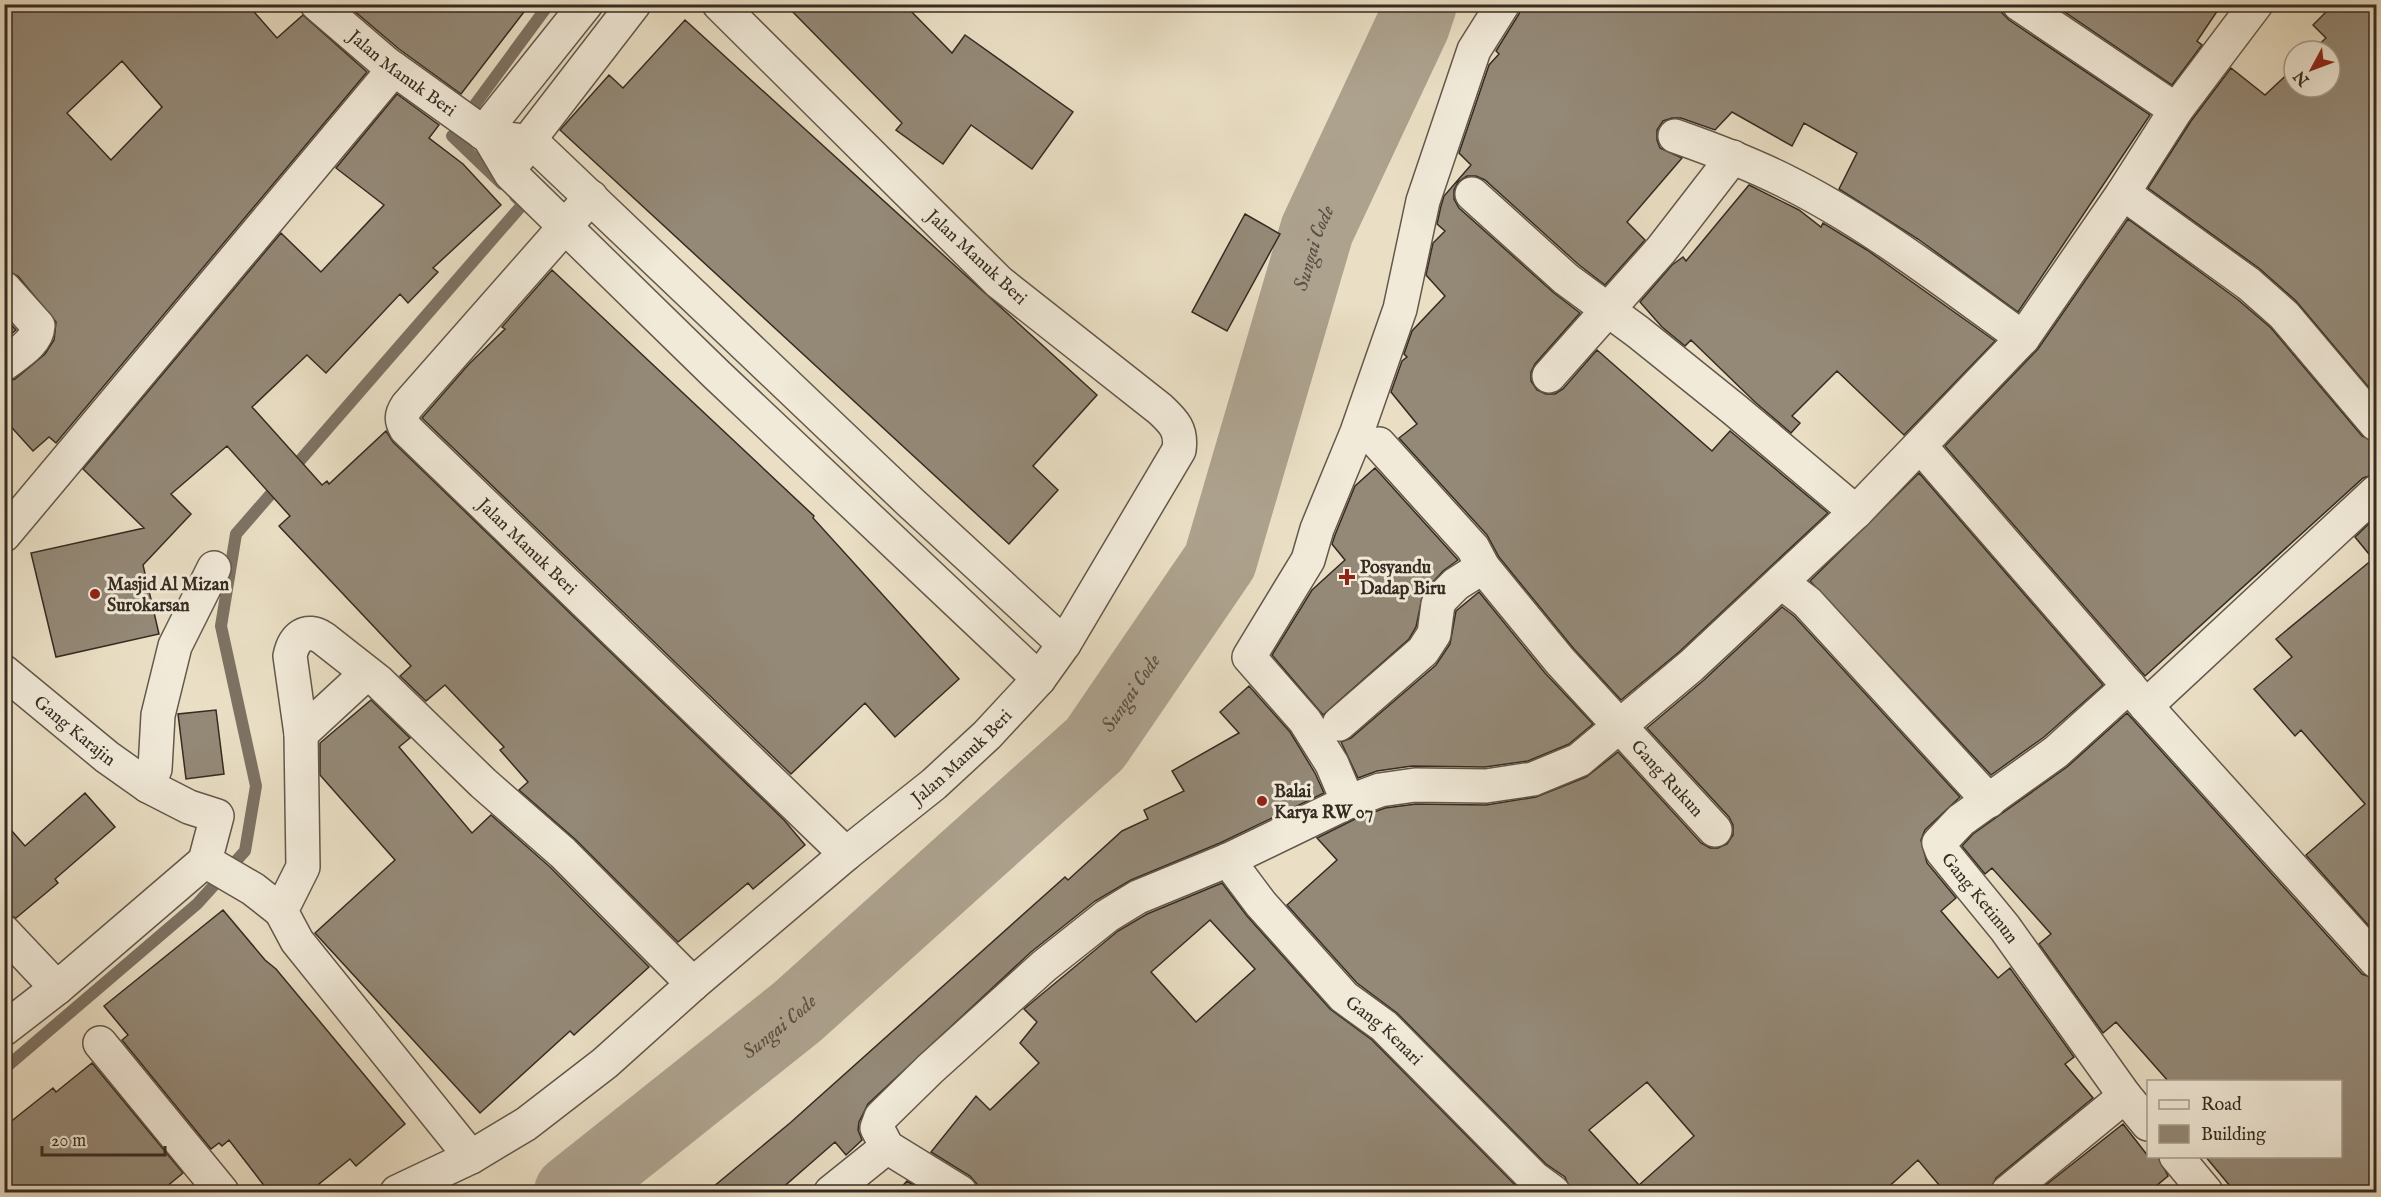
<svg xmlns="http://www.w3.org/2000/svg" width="2381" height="1197" font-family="'IM FELL English',serif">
<rect width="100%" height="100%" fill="#eadfc5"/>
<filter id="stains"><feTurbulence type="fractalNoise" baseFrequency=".00333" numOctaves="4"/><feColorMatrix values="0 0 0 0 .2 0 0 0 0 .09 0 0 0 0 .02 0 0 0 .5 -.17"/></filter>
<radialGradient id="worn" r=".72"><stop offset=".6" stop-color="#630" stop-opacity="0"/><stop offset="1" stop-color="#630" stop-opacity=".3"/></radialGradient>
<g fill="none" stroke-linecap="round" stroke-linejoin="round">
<path stroke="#7d7263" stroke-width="12" d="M 471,110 L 549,4
M 452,136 L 502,184
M 4,1069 L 197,904 L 245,851 L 256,786 L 221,626 L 236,534 L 523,204 L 515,196"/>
<path stroke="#ada28e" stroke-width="74" id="s1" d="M 571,1192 L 797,1012 L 1095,744 L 1220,561 L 1317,230 L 1413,25 L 1420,4"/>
</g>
<path fill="#948977" stroke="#362b22" stroke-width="1.5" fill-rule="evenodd" d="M 4,4 L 247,4 L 277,38 L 303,15 L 367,72 L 56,443 L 49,437 L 33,451 L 4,419 L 4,382 L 15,379 L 45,354 L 54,340 L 56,322 L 18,276 L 4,270 ZM 122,61 L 162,107 L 111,160 L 67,113 Z
M 346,4 L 530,4 L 461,94 L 399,49 Z
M 785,4 L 904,4 L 952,53 L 965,35 L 1073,112 L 1032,169 L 971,125 L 943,164 L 896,130 L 902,123 Z
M 1522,4 L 2001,4 L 2002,13 L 2009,20 L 2150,115 L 2018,312 L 1918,239 L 1839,189 L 1857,153 L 1804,123 L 1792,146 L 1732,112 L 1715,130 L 1681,118 L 1672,118 L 1663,121 L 1657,130 L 1657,140 L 1660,148 L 1682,158 L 1627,222 L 1645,240 L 1605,285 L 1578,264 L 1485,180 L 1476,176 L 1467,176 L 1458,182 L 1454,190 L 1454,199 L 1459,208 L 1554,293 L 1580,313 L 1535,364 L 1531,372 L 1531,381 L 1537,390 L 1546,394 L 1555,394 L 1563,389 L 1597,350 L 1712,451 L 1730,431 L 1828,513 L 1679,652 L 1621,700 L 1574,649 L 1499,557 L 1487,535 L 1399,438 L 1417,424 L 1391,392 L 1402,361 L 1407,357 L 1404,354 L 1412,331 L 1445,296 L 1426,275 L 1433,243 L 1445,231 L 1437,224 L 1441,206 L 1444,196 L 1471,165 L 1459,153 L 1489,65 L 1499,54 L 1496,51 L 1519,14 Z
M 2053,4 L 2222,4 L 2197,41 L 2202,45 L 2172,85 Z
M 2334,4 L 2376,4 L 2376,396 L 2296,301 L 2260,269 L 2148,188 L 2191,121 L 2231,68 L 2265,95 L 2294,68 L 2294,87 L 2330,87 L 2330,51 L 2312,51 L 2326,38 L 2313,25 Z
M 685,20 L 1097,395 L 1033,466 L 1058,490 L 1009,544 L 560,130 L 609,75 L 623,88 Z
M 397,94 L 439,125 L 429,138 L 463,164 L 501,205 L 433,268 L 438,272 L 408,303 L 400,294 L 326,373 L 307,355 L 252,407 L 322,485 L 327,481 L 329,484 L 386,431 L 393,442 L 784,820 L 805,845 L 753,889 L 748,883 L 678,942 L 576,840 L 519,790 L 528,782 L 500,750 L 504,747 L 445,685 L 426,701 L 400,676 L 411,666 L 279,526 L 290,516 L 227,446 L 171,494 L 191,514 L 143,565 L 159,634 L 56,657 L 31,553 L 144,528 L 83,469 L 281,233 L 321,272 L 384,205 L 336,168 Z
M 1749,185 L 1799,210 L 1821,227 L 1823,223 L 1867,250 L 1995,341 L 1904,435 L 1837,371 L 1792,416 L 1800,423 L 1791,433 L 1756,403 L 1691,340 L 1685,346 L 1662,327 L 1640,302 L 1672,265 L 1683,257 L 1686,261 Z
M 1245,214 L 1280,234 L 1227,331 L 1192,312 Z
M 2128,219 L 2237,299 L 2271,328 L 2362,436 L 2376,442 L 2376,474 L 2363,478 L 2145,676 L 1945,446 L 2038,349 Z
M 552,270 L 814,516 L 813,518 L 959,679 L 895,737 L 865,703 L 791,774 L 422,418 L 469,364 L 505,329 L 502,327 Z
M 4,317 L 16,330 L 4,340 Z
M 1375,468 L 1458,560 L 1443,571 L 1423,593 L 1416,627 L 1409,639 L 1323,715 L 1272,655 L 1312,590 L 1345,560 L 1332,544 L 1335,535 L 1355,486 Z
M 1919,473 L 2103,685 L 2044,737 L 1991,775 L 1810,581 Z
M 2376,517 L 2376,934 L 2306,855 L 2365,804 L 2301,730 L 2295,736 L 2254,689 L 2292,657 L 2276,639 L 2373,559 L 2355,537 Z
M 1479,592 L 1545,673 L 1593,724 L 1569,744 L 1528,761 L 1485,767 L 1412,766 L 1377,771 L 1358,778 L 1341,742 L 1351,738 L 1436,665 L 1450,644 L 1456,611 Z
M 1782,607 L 1794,616 L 1960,797 L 1925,830 L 1921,840 L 1927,863 L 1956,898 L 1941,911 L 1998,978 L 2010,968 L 2074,1057 L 2065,1064 L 2093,1098 L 1996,1178 L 1990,1192 L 1945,1192 L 1918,1160 L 1883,1192 L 1571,1192 L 1565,1177 L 1546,1164 L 1397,1013 L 1357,983 L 1287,905 L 1337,860 L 1317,838 L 1355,819 L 1385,808 L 1416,804 L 1486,805 L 1536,797 L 1586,777 L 1618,752 L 1701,843 L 1710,848 L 1718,848 L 1727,844 L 1733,835 L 1733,825 L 1729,817 L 1647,728 L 1704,680 ZM 1647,1082 L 1694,1136 L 1639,1185 L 1589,1130 Z
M 1249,686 L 1290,732 L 1315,773 L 1324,793 L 1220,843 L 1131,880 L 1095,901 L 1031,952 L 868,1104 L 859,1122 L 858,1130 L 862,1140 L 846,1155 L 835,1142 L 780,1190 L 781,1192 L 707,1192 L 790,1123 L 1065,877 L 1068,880 L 1122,831 L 1148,819 L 1144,810 L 1184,791 L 1172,771 L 1239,733 L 1220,712 Z
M 371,700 L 410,738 L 399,747 L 472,833 L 491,815 L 550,867 L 649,967 L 574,1035 L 570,1031 L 480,1113 L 315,933 L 395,860 L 320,775 L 320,743 Z
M 216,710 L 224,774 L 186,779 L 178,714 Z
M 2127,713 L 2362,974 L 2376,979 L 2376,1192 L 2235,1192 L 2205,1156 L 2340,1156 L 2340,1082 L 2169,1082 L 2116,1022 L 2103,1033 L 2039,944 L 2051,934 L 1992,868 L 1985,874 L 1962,846 L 1973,834 L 2067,767 Z
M 85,793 L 115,827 L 55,879 L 58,883 L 16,918 L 4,914 L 4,822 L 25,846 Z
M 1222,883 L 1247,916 L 1330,1009 L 1372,1040 L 1522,1192 L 979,1192 L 977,1184 L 970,1176 L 931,1152 L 976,1096 L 990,1110 L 1039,1063 L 1020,1043 L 1037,1022 L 1024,1009 L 1118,931 L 1147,914 ZM 1210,920 L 1255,969 L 1196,1022 L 1151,972 Z
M 223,910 L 265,960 L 276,969 L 405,1124 L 356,1166 L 350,1159 L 309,1192 L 269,1192 L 229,1140 L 222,1146 L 219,1143 L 211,1149 L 122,1040 L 128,1035 L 104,1006 Z
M 92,1063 L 183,1173 L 160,1192 L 4,1192 L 4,1127 L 53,1088 L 56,1092 Z
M 2123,1124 L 2148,1156 L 2158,1156 L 2168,1176 L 2149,1192 L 2037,1192 Z
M 907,1181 L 925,1192 L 897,1192 Z"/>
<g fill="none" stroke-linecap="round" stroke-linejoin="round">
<defs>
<g id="minor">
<path id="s2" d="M 317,4 L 387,64 L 489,137 L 511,174 L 716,374 L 1039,679"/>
<path d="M 2019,4 L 2176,110"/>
<path d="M 483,133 L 586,4"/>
<path d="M 1675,136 C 1712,149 1749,163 1785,181 C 1870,223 1946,283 2023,338"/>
<path d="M 489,137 L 532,142 L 909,501 L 1064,644"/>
<path d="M 518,158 L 529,140 L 634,4"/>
<path d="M 2123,193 L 2249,284 L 2284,315 L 2376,424"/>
<path d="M 1472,194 L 1566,279 L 1638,332 L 1735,410 L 1856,512"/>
<path id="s3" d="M 591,197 L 407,406 C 401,415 401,420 406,429 L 846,854 L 934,784 L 987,735 L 1039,679 L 1064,644 L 1179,450 C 1182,430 1174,422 1160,409 L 999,282 L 719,4"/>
<path d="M 4,288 L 38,326 C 37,343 17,354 4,364"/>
<path d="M 1549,376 L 1661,250 L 1733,157"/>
<path id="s4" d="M 1379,444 L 1473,548 L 1483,567 L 1560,661 L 1715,830"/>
<path d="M 1921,447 L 2146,706 L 2376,961"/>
<path d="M 4,535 L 394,69"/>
<path d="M 1781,582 L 1807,602 L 1989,801"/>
<path id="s5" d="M 4,672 L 107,757 L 148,786"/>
<path id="s6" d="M 2129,686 L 2056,752 L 1961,820 L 1939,843 L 1942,851 L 2005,928 L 2125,1096 L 2148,1124"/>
<path d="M 2146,706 L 2376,492"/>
<path d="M 1339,724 L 1423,651 L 1434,634 L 1438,604 L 1443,597 L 1456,584 L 1483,567"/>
<path d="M 301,734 L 367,673"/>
<path d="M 1348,802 L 1332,764 L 1305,721 L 1249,657 L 1308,560 L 1317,529 L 1357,432 L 1400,309 L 1423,201 L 1474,50 L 1503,4"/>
<path id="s7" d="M 1228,860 L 1261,904 L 1344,997 L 1384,1026 L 1534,1178 L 1553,1192"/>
<path d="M 205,861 L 253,889 L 281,911"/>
<path d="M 4,932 L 57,988"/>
<path d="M 4,1029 L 57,988 L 205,861 L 217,816 L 189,807 L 148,786 L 155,769 L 158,715 L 175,646 L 214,568"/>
<path d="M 100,1043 L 222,1192"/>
<path d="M 2176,1156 L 2206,1192"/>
<path d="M 471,1157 L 297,941 L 281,911 L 303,867 L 301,734 L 290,656 C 294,637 306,627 323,638 L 379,682 L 483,783 L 563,853 L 693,984"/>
<path d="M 397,1192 L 471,1157 L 526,1124 L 605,1063 L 693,984 L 846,854"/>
<path d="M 831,1192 L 887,1147"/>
<path d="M 960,1192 L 887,1147 L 877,1128 L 881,1117 L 930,1069 L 1044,966 L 1107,916 L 1138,897 L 1228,860 L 1348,802 L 1380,790 L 1415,785 L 1486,786 L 1533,779 L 1579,760 L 1691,666 L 1856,512 L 2023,338 L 2123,193 L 2176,110 L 2256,4"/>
<path d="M 2008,1192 L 2125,1096"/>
</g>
</defs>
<use href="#minor" stroke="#63584b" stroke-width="36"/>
<use href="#minor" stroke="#f1ead9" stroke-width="33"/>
</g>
<g fill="#8f2418" stroke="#f1ead9" stroke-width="2">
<path d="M1344 568h6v6h6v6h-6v6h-6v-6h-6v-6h6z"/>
<circle cx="95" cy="594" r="6"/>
<circle cx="1262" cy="801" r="6"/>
</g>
<g text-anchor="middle" stroke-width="6" stroke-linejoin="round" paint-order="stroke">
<g font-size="18" fill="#362b22" stroke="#f1ead9">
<text dy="6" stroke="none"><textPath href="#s2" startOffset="110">Jalan Manuk Beri</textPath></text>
<text transform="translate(977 257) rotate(43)" y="6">Jalan Manuk Beri</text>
<text dy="6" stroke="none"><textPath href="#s3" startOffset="472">Jalan Manuk Beri</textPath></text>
<text dy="6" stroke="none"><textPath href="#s5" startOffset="92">Gang Karajin</textPath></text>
<text dy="6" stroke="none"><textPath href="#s3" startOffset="1066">Jalan Manuk Beri</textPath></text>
<text dy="6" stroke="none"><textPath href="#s4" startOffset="442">Gang Rukun</textPath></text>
<text dy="6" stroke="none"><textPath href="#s6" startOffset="316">Gang Ketimun</textPath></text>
<text dy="6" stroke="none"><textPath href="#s7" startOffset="232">Gang Kenari</textPath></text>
</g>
<g font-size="18" font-weight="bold" fill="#362b22" stroke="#f1ead9" text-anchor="start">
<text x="1360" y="573">Posyandu<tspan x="1360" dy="21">Dadap Biru</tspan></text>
<text x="107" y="590">Masjid Al Mizan<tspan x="107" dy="21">Surokarsan</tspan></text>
<text x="1274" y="797">Balai<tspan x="1274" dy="21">Karya RW 07</tspan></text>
</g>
<g font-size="20" font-style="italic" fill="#5a4f42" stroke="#f1ead9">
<text dy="7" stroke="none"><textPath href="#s1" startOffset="1238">Sungai Code</textPath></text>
<text dy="7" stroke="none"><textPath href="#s1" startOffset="752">Sungai Code</textPath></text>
<text dy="7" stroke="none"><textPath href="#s1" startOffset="266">Sungai Code</textPath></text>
</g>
</g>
<rect width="2381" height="1197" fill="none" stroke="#eadfc5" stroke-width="24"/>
<rect x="6" y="6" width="2369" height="1185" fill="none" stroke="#362b22" stroke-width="3"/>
<rect x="12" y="12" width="2357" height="1173" fill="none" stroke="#362b22" stroke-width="1.5"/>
<rect x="2147" y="1080" width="195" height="78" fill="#f1ead9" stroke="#a69e90" stroke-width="1.5"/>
<rect x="2159" y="1100" width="30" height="9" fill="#f1ead9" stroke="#a69e90" stroke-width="1.5"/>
<text x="2201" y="1110" font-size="18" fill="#362b22">Road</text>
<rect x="2159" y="1125" width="30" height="18" fill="#948977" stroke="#a69e90" stroke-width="1.5"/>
<text x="2201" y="1140" font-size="18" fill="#362b22">Building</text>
<g transform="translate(2312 69) rotate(229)"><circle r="28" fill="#f1ead9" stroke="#a69e90" stroke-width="1.5"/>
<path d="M0-4.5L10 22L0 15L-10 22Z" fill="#8f2418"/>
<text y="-9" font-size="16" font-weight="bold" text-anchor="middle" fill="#362b22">N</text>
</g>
<path d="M42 1146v9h123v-9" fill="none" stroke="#362b22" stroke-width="3"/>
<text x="51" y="1146" font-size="18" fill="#362b22" stroke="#f1ead9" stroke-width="4.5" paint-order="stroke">20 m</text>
<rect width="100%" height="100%" filter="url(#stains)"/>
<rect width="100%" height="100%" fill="url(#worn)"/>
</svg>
